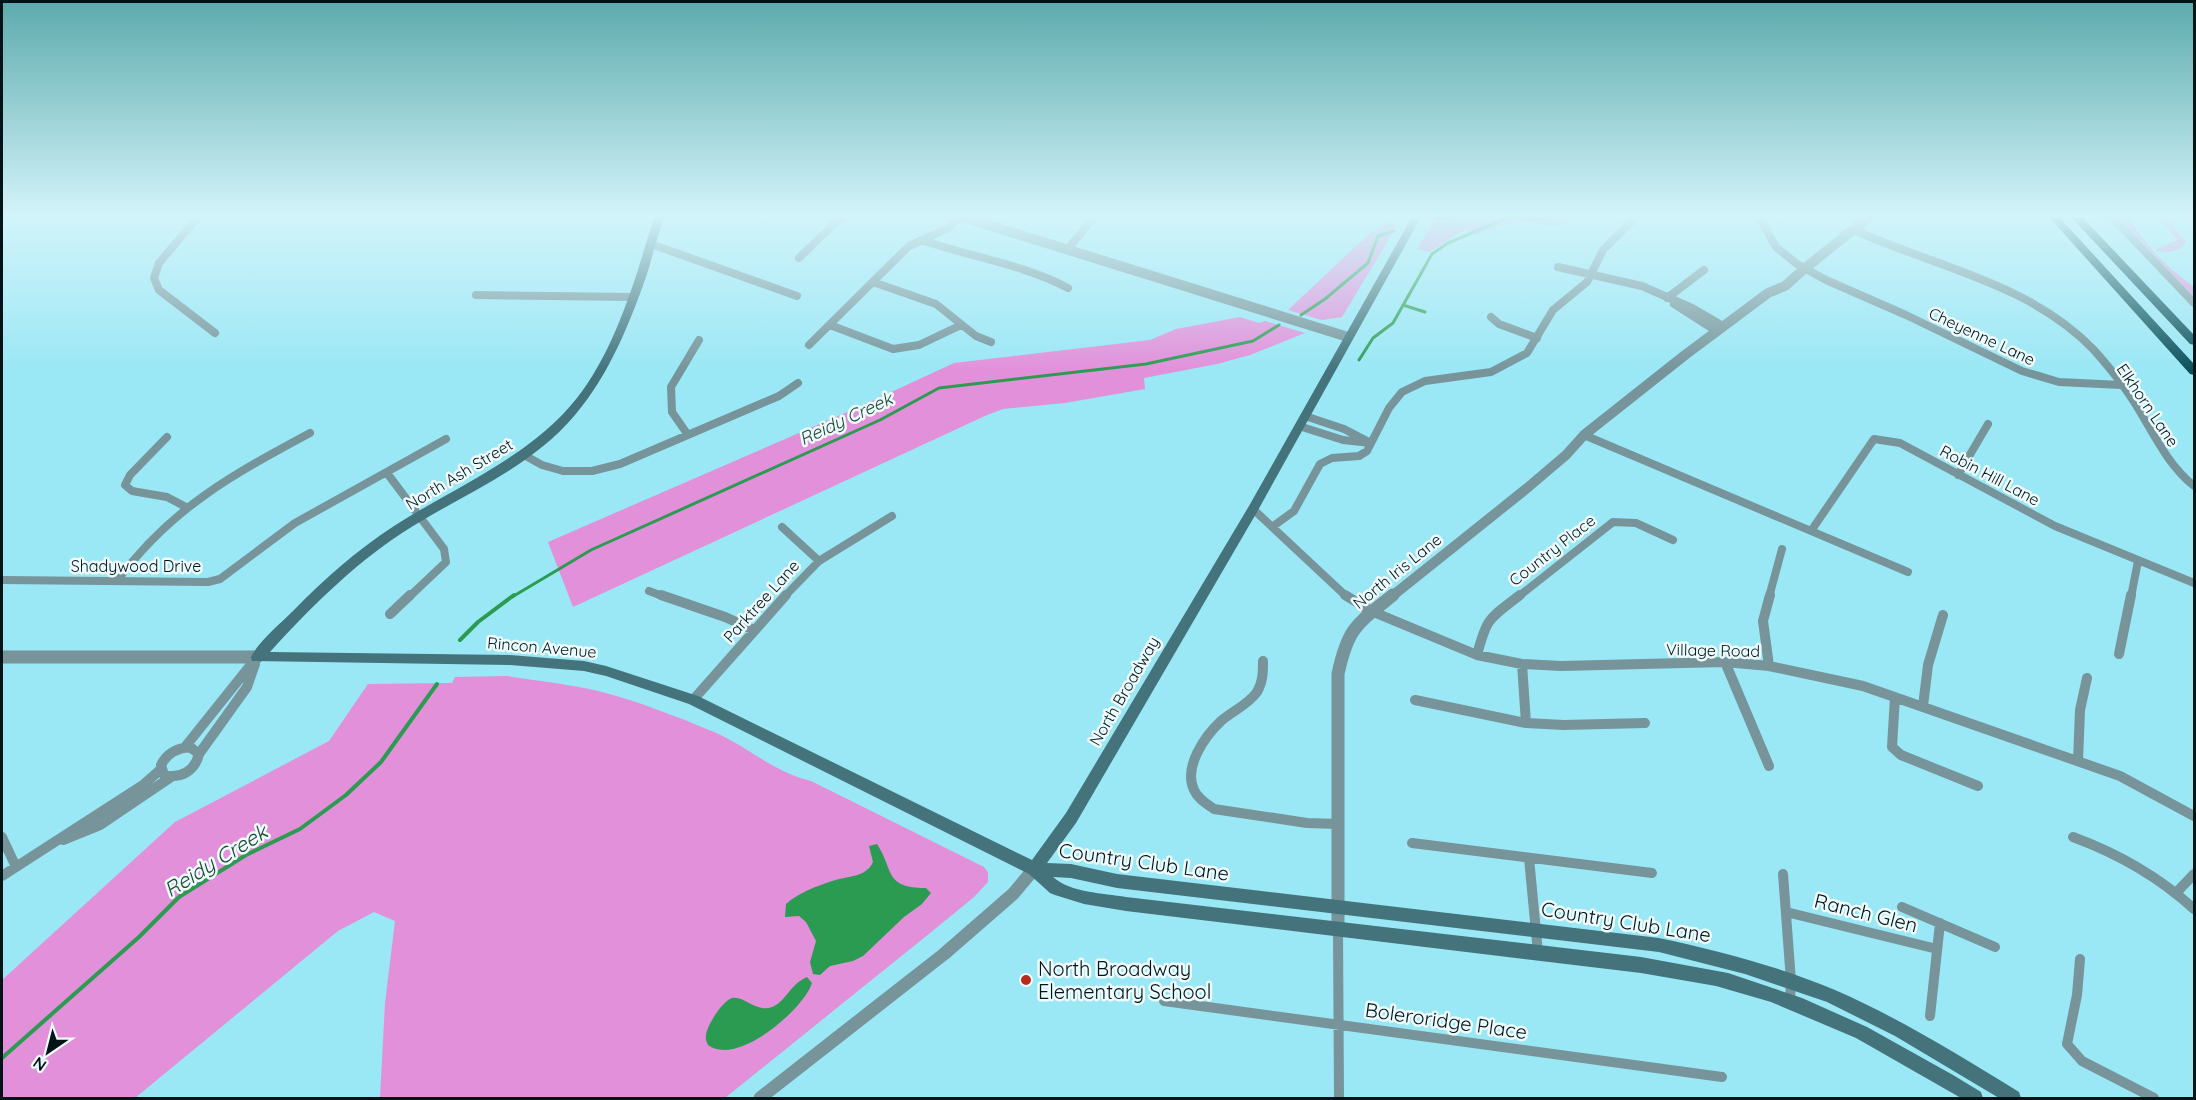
<svg xmlns="http://www.w3.org/2000/svg" width="2196" height="1100" font-family="Quicksand,sans-serif">
<rect width="100%" height="100%" fill="#9ae7f5"/>
<path fill="#e290da" d="M 1436,217 L 1573,217 C 1550,235 1539,219 1515,222 C 1502,224 1488,231 1475,235 L 1466,229 L 1429,252 L 1417,249 Z
M 2119,217 L 2127,217 C 2150,248 2162,264 2194,287 L 2194,297 Z
M 2158,217 L 2166,217 L 2186,242 C 2180,252 2166,254 2155,250 L 2177,240 Z
M 1388,223 L 1397,226 L 1342,317 L 1322,320 L 1288,310 L 1370,233 Z
M 1240,317 L 1259,323 L 1265,321 L 1305,333 L 1250,355 L 1217,364 L 1144,378 L 1145,389 L 1065,403 L 1003,409 L 987,415 L 573,607 L 548,542 L 859,407 L 954,363 L 1150,340 L 1176,329 Z
M 507,676 C 538,681 571,684 602,692 C 640,702 678,717 714,732 C 749,747 773,772 811,781 L 984,867 L 988,872 L 988,882 L 974,897 L 935,929 L 725,1098 L 380,1098 L 385,1003 L 395,921 L 374,912 L 338,931 L 135,1098 L 2,1098 L 2,980 L 175,822 L 329,741 L 368,684 L 452,683 L 455,677 Z"/>
<path fill="#2b9b51" d="M 877,844 C 894,870 884,888 926,888 L 931,893 L 922,904 L 904,917 L 863,956 L 853,961 L 830,966 L 820,975 L 813,974 L 810,962 L 816,941 L 806,922 L 799,916 L 785,917 L 786,904 C 798,893 817,886 832,881 C 846,876 866,878 873,862 L 869,846 Z
M 807,977 L 812,983 C 804,1009 737,1067 708,1045 C 707,1042 705,1039 706,1036 C 706,1027 722,1001 732,998 C 744,995 756,1013 772,1007 C 785,1003 790,984 807,977 Z"/>
<g fill="none" stroke-linecap="round" stroke-linejoin="round">
<path stroke="#2b9b51" stroke-width="3" d="M 1508,217 L 1543,219 L 1550,217
M 1435,219 L 1457,217
M 1403,305 L 1425,312
M 1301,315 L 1325,299 L 1368,263 L 1378,236 L 1394,231
M 1359,360 L 1373,338 L 1393,323 L 1432,254 L 1448,243 L 1509,217
M 512,597 L 591,550 L 880,420 L 939,388 L 1146,364 L 1253,341 L 1279,325"/>
<path stroke="#2b9b51" stroke-width="4" d="M 460,640 L 478,622 L 514,595
M 2,1058 L 139,937 L 179,897 L 246,855 L 300,829 L 346,795 L 381,762 L 437,684"/>
<path stroke="#76949a" stroke-width="8" d="M 198,217 L 159,263 L 154,278 L 159,290 L 215,333
M 1759,217 L 1776,247 L 1797,264 L 1826,280 L 1906,315 L 2022,371 L 2059,382 L 2121,385
M 2112,217 L 2194,303
M 1854,230 C 1935,267 2030,283 2094,350 C 2109,367 2124,385 2136,405 C 2154,434 2167,464 2194,486
M 922,240 C 970,257 1023,264 1068,288
M 651,244 L 797,296
M 1067,250 L 1094,217
M 799,258 L 841,217
M 1558,267 L 1642,286 L 1692,308 L 1723,326
M 873,282 L 936,304 L 976,336 L 991,342
M 476,295 L 632,297
M 1667,298 L 1704,270
M 1674,304 L 1716,331
M 1491,317 L 1499,324 L 1537,338
M 830,325 L 893,349 L 919,345 L 961,325
M 809,345 L 909,246 L 948,228 L 959,217
M 1305,416 L 1344,429 L 1371,443
M 1299,426 L 1343,440 L 1371,443
M 688,435 L 672,412 L 671,387 L 699,340
M 1584,435 L 1908,572
M 167,437 L 130,475 L 125,485 L 132,491 L 167,497 L 186,507
M 524,455 L 542,465 L 563,471 L 592,471 L 620,464 L 779,396 L 798,383
M 387,473 L 444,549 L 446,562 L 409,597
M 1958,475 L 1988,424
M 1253,509 L 1347,597
M 782,527 L 819,561
M 1272,527 L 1294,511 L 1320,464 L 1332,458 L 1359,456 L 1367,451 L 1389,408 L 1402,392 L 1425,381 L 1491,372 L 1527,353 L 1553,310 L 1587,282 L 1603,250 L 1636,217
M 1811,531 L 1874,439 L 1900,443 L 2055,526 L 2194,583
M 2,580 L 208,582 L 220,579 L 295,523 L 446,439
M 117,581 C 171,508 232,475 310,433
M 649,591 L 665,597
M 784,597 L 819,561 L 892,516
M 1518,597 L 1613,522 L 1636,523 L 1673,540
M 1769,597 L 1782,549
M 2131,597 L 2138,561"/>
<path stroke="#76949a" stroke-width="10" d="M 661,595 L 725,617 L 754,630
M 1345,595 L 1371,611 L 1477,655 L 1522,664 L 1561,666 L 1725,662 L 1769,666 L 1863,686 L 2120,776 L 2194,816
M 390,614 L 410,595
M 2119,654 L 2131,595
M 1477,655 C 1487,617 1489,619 1520,595
M 1263,661 C 1263,672 1263,682 1257,692 C 1248,705 1232,711 1221,721 C 1205,736 1183,767 1194,790 C 1198,799 1207,804 1214,809 L 1307,823 L 1339,824
M 1725,662 L 1769,766
M 1522,664 L 1526,723
M 1769,666 L 1763,621 L 1770,595
M 1895,697 L 1892,747 L 1901,755 L 1978,786
M 693,700 L 786,595
M 1415,700 L 1526,723 L 1564,725 L 1645,723
M 1923,706 L 1928,665 L 1943,615
M 185,747 L 257,657
M 190,747 L 199,754 C 195,771 181,779 164,775 L 161,765 C 167,753 177,748 190,747 Z
M 199,754 L 247,687 L 255,664
M 2078,761 L 2080,710 L 2087,678
M 2,837 L 16,867
M 2073,837 C 2119,854 2158,876 2194,909
M 63,840 L 100,825 L 171,777
M 1412,843 L 1652,873
M 1529,858 L 1538,953
M 1783,874 L 1791,981 L 1790,1001
M 2,876 L 143,785 L 160,770
M 2177,892 L 2194,874
M 1902,907 L 1995,947
M 1786,912 L 1937,949
M 1338,929 L 1339,1098
M 2080,959 L 2077,995 L 2067,1044 L 2082,1061 L 2154,1098
M 1164,1001 L 1722,1077
M 1930,1016 L 1940,923"/>
<path stroke="#76949a" stroke-width="10" d="M 963,217 L 1348,337
M 1804,269 L 1869,217
M 1391,597 L 1526,489 L 1566,455 L 1584,435 L 1685,355 L 1768,293 L 1785,286 L 1804,269"/>
<path stroke="#76949a" stroke-width="13" d="M 2,657 L 257,657
M 1338,929 L 1338,674 C 1348,627 1357,624 1393,595
M 760,1098 L 944,954 L 1013,894 L 1034,869"/>
<path fill="#44737b" fill-rule="evenodd" d="M 655,217 L 665,217 C 657,235 653,255 647,274 C 630,323 609,375 575,415 C 529,470 460,495 402,533 C 352,566 310,608 270,652 L 510,655 L 584,661 L 606,666 L 698,696 L 1032,860 L 1066,813 L 1249,506 L 1412,217 L 1421,217 L 1257,512 L 1076,823 L 1047,863 L 1071,864 L 1117,874 L 1659,938 C 1719,951 1778,966 1835,990 C 1899,1018 1959,1055 2019,1092 L 2021,1098 L 1999,1098 L 1895,1036 L 1827,1002 L 1745,974 L 1659,952 L 1117,888 L 1071,878 L 1053,877 C 1071,893 1103,893 1126,897 L 1641,957 L 1728,973 L 1802,998 L 1867,1027 L 1953,1075 L 1981,1092 L 1983,1098 L 1961,1098 L 1856,1038 L 1771,1002 L 1716,986 L 1641,973 L 1126,911 L 1084,904 L 1055,895 L 1050,893 L 1029,874 L 689,704 L 606,676 L 584,671 L 510,665 L 252,661 L 251,657 C 259,641 281,623 294,610 C 324,579 357,550 394,526 C 452,489 516,463 564,413 C 600,376 621,321 637,273 C 643,254 648,235 655,217 Z"/>
<path fill="#0c505a" fill-rule="evenodd" d="M 2049,217 L 2059,217 L 2194,364 L 2194,375 L 2190,374 Z
M 2071,217 L 2082,217 L 2194,335 L 2194,345 L 2190,344 Z"/>
</g>
<linearGradient id="sky" x2="0" y2="1"><stop stop-color="#5caaac"/><stop offset="0.58" stop-color="#d2f4fa"/><stop offset="1" stop-color="#d2f4fa" stop-opacity="0"/></linearGradient>
<rect width="2196" height="371" fill="url(#sky)"/>
<circle fill="#b82b1b" stroke="#eefcff" stroke-width="2" cx="1026" cy="980" r="6"/>
<g text-anchor="middle" stroke-width="5" stroke-linejoin="round" paint-order="stroke">
<g font-size="16" fill="#001418" stroke="#eefcff">
<text transform="translate(1982 336) rotate(25)" y="6">Cheyenne Lane</text>
<text transform="translate(2148 405) rotate(56)" y="6">Elkhorn Lane</text>
<text transform="translate(459 474) rotate(-31)" y="6">North Ash Street</text>
<text transform="translate(1990 475) rotate(28)" y="6">Robin Hill Lane</text>
<text transform="translate(1552 550) rotate(-38)" y="6">Country Place</text>
<text x="136" y="572">Shadywood Drive</text>
<text transform="translate(1397 571) rotate(-39)" y="6">North Iris Lane</text>
<text transform="translate(761 601) rotate(-48)" y="6">Parktree Lane</text>
<text transform="translate(542 647) rotate(5)" y="6">Rincon Avenue</text>
<text transform="translate(1713 650) rotate(1)" y="6">Village Road</text>
<text transform="translate(1124 691) rotate(-60)" y="6">North Broadway</text>
</g>
<g font-size="18" font-style="italic" fill="#1f492a" stroke="#eefcff">
<text transform="translate(846 419) rotate(-25)" y="6">Reidy Creek</text>
</g>
<g font-size="20" fill="#001418" stroke="#eefcff">
<text transform="translate(1144 862) rotate(8)" y="7">Country Club Lane</text>
<text transform="translate(1866 913) rotate(14)" y="7">Ranch Glen</text>
<text transform="translate(1626 922) rotate(9)" y="7">Country Club Lane</text>
<text transform="translate(1446 1021) rotate(8)" y="7">Boleroridge Place</text>
</g>
<g font-size="20" fill="#001418" stroke="#eefcff" text-anchor="start">
<text x="1038" y="976">North Broadway<tspan x="1038" dy="23">Elementary School</tspan></text>
</g>
<g font-size="21" font-style="italic" fill="#1f492a" stroke="#eefcff">
<text transform="translate(216 861) rotate(-32)" y="7">Reidy Creek</text>
</g>
</g>
<rect width="2196" height="1100" fill="none" stroke="#001418" stroke-width="6"/>
<g transform="translate(48 1052) rotate(215)" stroke="#eefcff" stroke-width="4.5" paint-order="stroke">
<path d="M0-4.5L10 22L0 15L-10 22Z" fill="#001418"/>
<text y="-9" font-size="16" font-weight="bold" text-anchor="middle" fill="#001418">N</text>
</g>
</svg>
